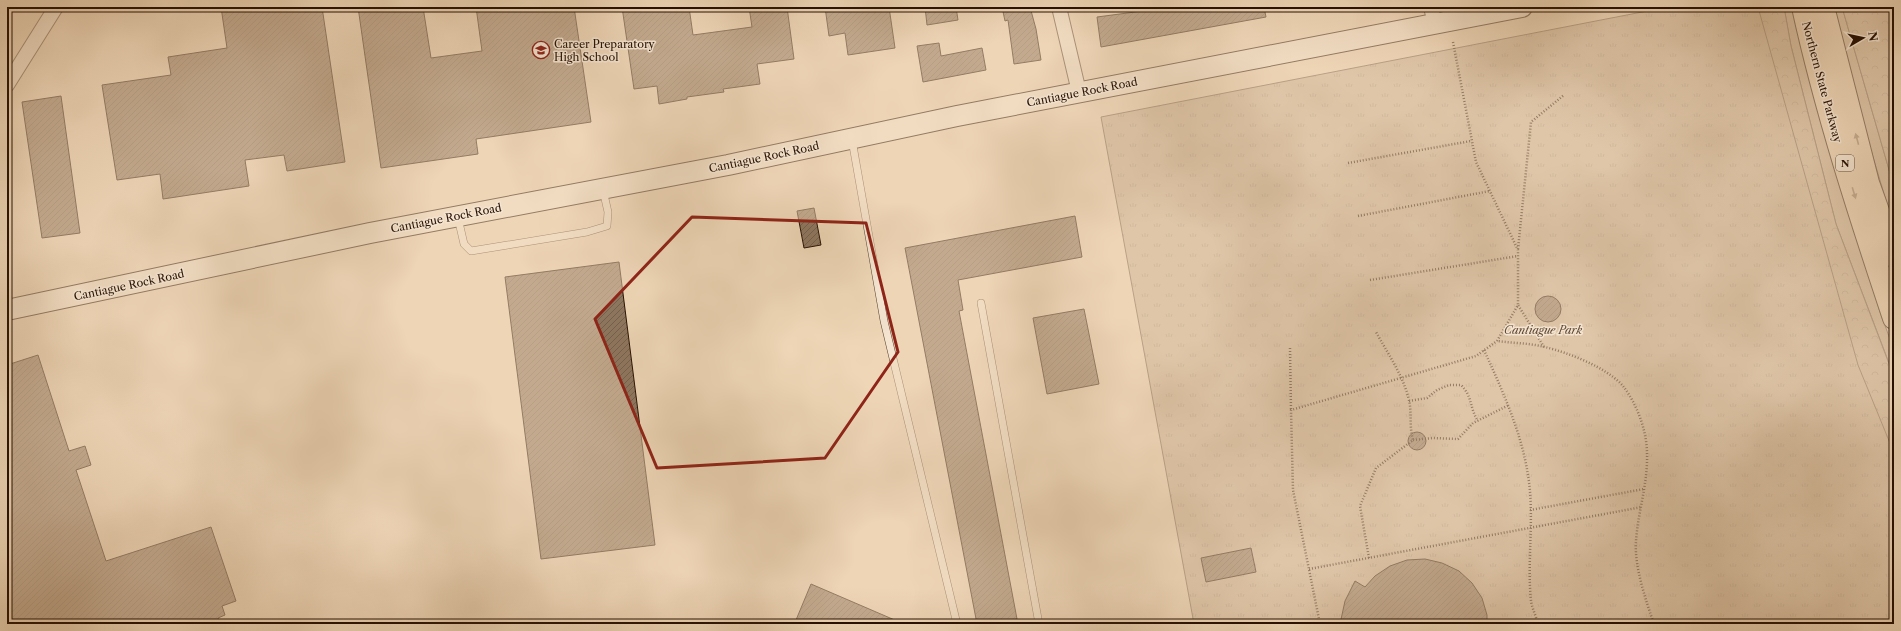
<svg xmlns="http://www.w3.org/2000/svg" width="1901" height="631" font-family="'Libre Caslon Text',serif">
<defs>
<pattern id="forest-crowns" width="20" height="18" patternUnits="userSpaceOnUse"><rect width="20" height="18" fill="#ccb498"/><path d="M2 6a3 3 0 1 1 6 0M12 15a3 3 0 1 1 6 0" fill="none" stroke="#af9a81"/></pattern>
<pattern id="park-tufts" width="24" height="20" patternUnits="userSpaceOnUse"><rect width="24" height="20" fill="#ccb498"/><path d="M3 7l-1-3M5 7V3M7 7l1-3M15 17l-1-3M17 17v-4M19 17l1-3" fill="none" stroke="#af9a81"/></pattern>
<pattern id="building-hatch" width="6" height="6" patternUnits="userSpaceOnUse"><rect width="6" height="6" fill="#8e7760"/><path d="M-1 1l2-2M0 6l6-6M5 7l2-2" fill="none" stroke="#74604d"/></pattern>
</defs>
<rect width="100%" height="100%" fill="#eed6b6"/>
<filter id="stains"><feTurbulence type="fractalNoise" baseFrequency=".005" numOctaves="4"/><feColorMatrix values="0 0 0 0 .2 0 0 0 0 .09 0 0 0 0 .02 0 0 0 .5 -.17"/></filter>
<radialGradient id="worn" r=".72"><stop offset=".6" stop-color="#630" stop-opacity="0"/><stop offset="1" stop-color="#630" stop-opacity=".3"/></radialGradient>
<path fill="#ccb498" stroke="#79624e" d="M 1784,7 L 1794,7 L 1822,123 L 1880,312 L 1894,350 L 1894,376 L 1836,224 L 1791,46 Z
M 1834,7 L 1842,7 L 1894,187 L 1894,227 L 1855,97 Z"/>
<path fill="url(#forest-crowns)" stroke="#79624e" d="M 1658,7 L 1784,7 L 1791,46 L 1836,224 L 1894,377 L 1894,505 L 1646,23 Z
M 1842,7 L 1894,7 L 1894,187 Z"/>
<path fill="url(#park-tufts)" stroke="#79624e" d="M 1668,7 L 1758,7 L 1858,365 L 1894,453 L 1894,624 L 1194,624 L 1101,117 Z"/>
<path fill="url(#building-hatch)" stroke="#261003" d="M 221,7 L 322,7 L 345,162 L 287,171 L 284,155 L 245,160 L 249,186 L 163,199 L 160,174 L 117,180 L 102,85 L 171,75 L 168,57 L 227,48 Z
M 358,7 L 423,7 L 431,58 L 482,51 L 476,7 L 574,7 L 591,122 L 476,139 L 478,154 L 381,168 Z
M 622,7 L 689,7 L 693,35 L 752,27 L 749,7 L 787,7 L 794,59 L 757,64 L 760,84 L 723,89 L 724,92 L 687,97 L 687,99 L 659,104 L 657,86 L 634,89 Z
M 825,7 L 889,7 L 895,48 L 848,55 L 845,33 L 829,36 Z
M 925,7 L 956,7 L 958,20 L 927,25 Z
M 1002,7 L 1030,7 L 1036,29 L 1041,60 L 1014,64 L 1008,20 L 1005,21 Z
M 1173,7 L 1264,7 L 1266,17 L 1101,47 L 1097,17 Z
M 939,43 L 941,56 L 982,48 L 986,70 L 923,82 L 917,46 Z
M 61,96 L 80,233 L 42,238 L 22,102 Z
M 814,208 L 821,245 L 804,248 L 797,211 Z
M 1075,216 L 1082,257 L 958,280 L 963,310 L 959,311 L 1017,619 L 995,624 L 977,624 L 905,248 Z
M 619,262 L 655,545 L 541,559 L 505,277 Z
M1535 309a13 13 0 1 1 26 0a13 13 0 1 1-26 0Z
M 1084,309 L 1099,384 L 1047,394 L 1033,318 Z
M 38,355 L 69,451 L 85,446 L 91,465 L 76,470 L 106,561 L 211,527 L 236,601 L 222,606 L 225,615 L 218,618 L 220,624 L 7,624 L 7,365 Z
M1408 441a9 9 0 1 1 18 0a9 9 0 1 1-18 0Z
M 1251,548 L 1256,572 L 1206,582 L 1201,558 Z
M 1425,559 L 1442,563 L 1459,571 L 1472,583 L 1482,598 L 1487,615 L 1487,624 L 1340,624 L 1345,601 L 1355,581 L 1365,587 L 1375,576 L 1390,566 L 1407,560 Z
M 811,584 L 904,624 L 804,624 L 796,620 Z"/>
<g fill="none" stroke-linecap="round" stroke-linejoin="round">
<defs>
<path id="lane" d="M 852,140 L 884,321 L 957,624
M 458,218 L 464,244 L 471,251 L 587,232 L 607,226 L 608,212 L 603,190
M 981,303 L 1039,624"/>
<path id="street" d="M 1059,7 L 1079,92
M 1431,7 L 1435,24
M 7,85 L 56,7"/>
<path id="secondary" d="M 7,310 L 370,233 L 728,165 L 957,116 L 1522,7"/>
<path id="highway" d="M 1803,7 C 1826,112 1860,216 1894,318
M 1823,7 L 1868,183 L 1894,256"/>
</defs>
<use href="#lane" stroke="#584230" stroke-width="8"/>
<use href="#street" stroke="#584230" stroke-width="16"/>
<use href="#secondary" stroke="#261003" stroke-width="22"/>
<use href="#highway" stroke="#261003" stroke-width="24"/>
<path stroke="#261003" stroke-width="2.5" stroke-dasharray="1 2" stroke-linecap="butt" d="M 1453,42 L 1476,162 L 1518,250 L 1518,305
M 1348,163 L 1471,141
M 1358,216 L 1490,191
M 1518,249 L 1531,122 L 1564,95
M 1370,280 L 1518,256
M 1544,347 L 1518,305 L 1497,341 C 1512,343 1529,343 1545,347 C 1569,353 1606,367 1623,386 C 1637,404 1647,431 1647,454 C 1648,483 1638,512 1636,541 C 1634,566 1646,601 1654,624
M 1290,348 L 1291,410
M 1484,350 C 1503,392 1523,435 1529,482 C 1534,521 1527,561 1531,601 C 1532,608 1536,616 1538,624
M 1409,401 L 1427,398 L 1437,390 L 1449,385 L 1461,385 C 1473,397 1469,407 1478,421
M 1413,440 L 1433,438 L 1458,439 L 1473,423 L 1509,405
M 1530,510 L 1644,489
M 1369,558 L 1360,506 L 1376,468 L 1413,440 C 1409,426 1412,413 1409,400 C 1403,375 1388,354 1376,332
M 1309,569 L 1642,507
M 1320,624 L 1293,490 L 1291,410 L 1476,356 L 1497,341"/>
<use href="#lane" stroke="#f4e4d0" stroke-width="7"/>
<use href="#street" stroke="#f4e4d0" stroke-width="14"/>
<use href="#secondary" stroke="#f4e4d0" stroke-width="20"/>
<use href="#highway" stroke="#eed6b6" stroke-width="22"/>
</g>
<defs><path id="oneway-solid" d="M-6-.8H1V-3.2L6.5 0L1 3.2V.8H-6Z"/></defs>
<g fill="#947d65">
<use href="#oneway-solid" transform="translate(1857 139) rotate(-105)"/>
<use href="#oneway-solid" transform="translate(1854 193) rotate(73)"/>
</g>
<path d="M0 0H1901V631H0ZM 692,217 L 866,223 L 898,352 L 825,458 L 657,468 L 595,319 Z" fill="#eed6b6" fill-opacity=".55" fill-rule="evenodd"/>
<path fill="none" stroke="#8f2418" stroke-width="3" stroke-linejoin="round" d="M 692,217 L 866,223 L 898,352 L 825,458 L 657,468 L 595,319 Z"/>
<defs>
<symbol id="school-ring" viewBox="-11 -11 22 22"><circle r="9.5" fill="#f4e4d0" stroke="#8f2418" stroke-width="1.5"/><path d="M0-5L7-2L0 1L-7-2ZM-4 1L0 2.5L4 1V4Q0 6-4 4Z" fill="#8f2418"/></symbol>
</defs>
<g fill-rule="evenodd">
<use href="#school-ring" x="531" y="40" width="20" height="20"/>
</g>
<g text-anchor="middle" stroke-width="3" stroke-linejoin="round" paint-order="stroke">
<rect fill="#f4e4d0" stroke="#645040" stroke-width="1" x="1836" y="155" width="18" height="16" rx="3"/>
<g font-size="10" font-weight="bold" fill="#261003">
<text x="1845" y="167">N</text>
</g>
<g font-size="11" fill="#261003" stroke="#f4e4d0" text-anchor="start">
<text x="554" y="48">Career Preparatory<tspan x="554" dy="13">High School</tspan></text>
</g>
<g font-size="11" fill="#261003" stroke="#f4e4d0">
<text transform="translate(1822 82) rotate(75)" y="4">Northern State Parkway</text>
<text transform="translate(1082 92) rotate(-11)" y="4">Cantiague Rock Road</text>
<text transform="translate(764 157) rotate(-12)" y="4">Cantiague Rock Road</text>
<text transform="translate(446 218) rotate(-11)" y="4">Cantiague Rock Road</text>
<text transform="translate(129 285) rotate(-12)" y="4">Cantiague Rock Road</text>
</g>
<g font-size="11" font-style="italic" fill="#604937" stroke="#f4e4d0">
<text x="1543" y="334">Cantiague Park</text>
</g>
</g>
<rect width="1901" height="631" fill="none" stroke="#eed6b6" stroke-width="24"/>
<rect x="8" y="8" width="1885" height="615" fill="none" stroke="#261003" stroke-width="2"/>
<rect x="12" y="12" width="1877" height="607" fill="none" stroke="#261003"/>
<g transform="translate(1863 38) rotate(81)" stroke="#f4e4d0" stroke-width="3" paint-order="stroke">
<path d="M0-3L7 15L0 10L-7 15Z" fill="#261003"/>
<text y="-6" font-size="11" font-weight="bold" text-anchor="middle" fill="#261003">N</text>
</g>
<rect width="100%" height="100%" filter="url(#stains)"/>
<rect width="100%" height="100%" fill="url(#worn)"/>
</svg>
